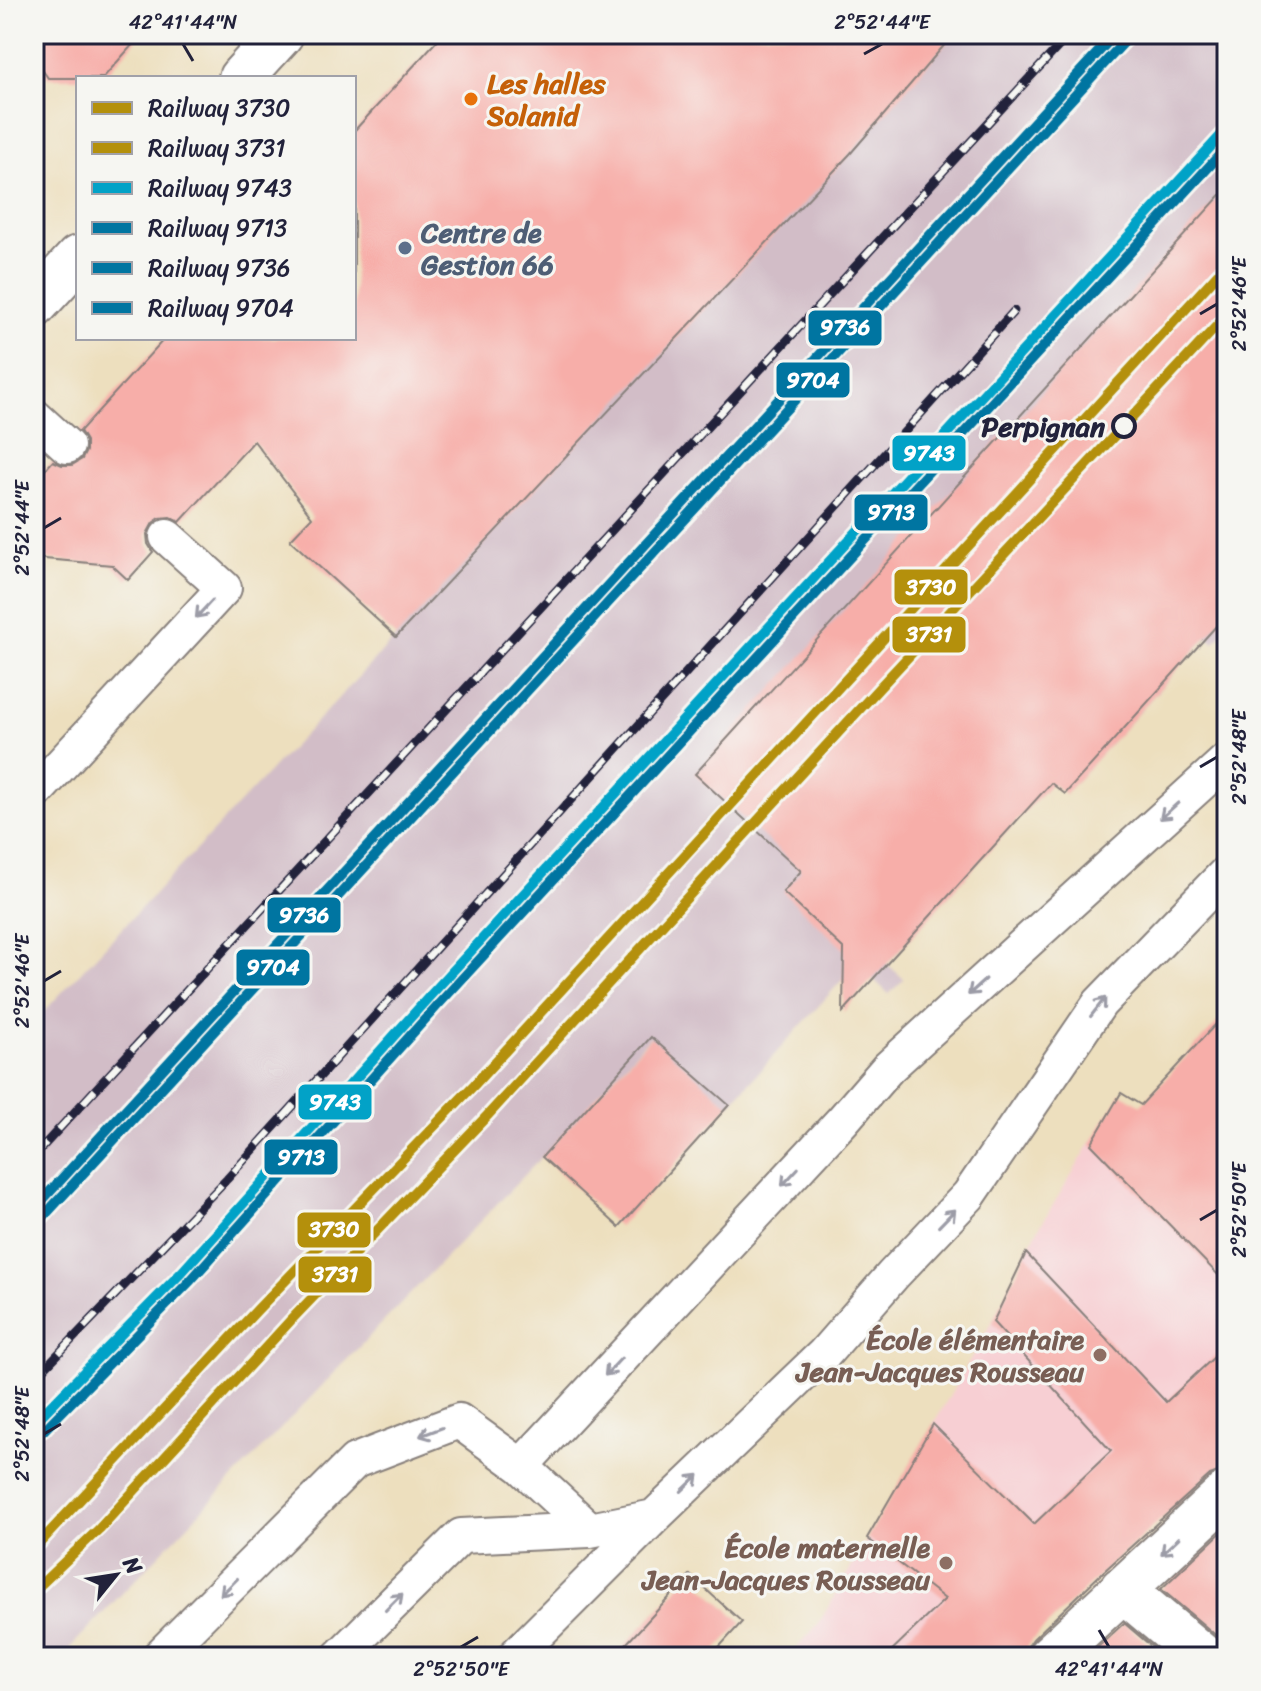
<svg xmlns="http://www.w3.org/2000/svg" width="1261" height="1691" font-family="Sriracha,sans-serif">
<rect width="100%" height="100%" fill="#f6f6f2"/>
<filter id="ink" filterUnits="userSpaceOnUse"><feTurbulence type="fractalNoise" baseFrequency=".0125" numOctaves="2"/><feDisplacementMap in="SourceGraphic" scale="16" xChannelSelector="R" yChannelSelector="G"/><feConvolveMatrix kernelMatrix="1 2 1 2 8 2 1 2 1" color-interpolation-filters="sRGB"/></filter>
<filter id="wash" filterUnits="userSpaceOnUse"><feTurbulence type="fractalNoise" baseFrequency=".006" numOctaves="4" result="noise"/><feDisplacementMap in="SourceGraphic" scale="32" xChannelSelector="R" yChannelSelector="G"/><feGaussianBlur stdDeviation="1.8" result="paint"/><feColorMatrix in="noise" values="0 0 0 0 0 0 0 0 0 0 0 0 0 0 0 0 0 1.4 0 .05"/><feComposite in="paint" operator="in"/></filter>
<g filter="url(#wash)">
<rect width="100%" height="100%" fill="#eddfbe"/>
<path fill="#f7cfd3" d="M 1121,1093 L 1227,1195 L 1227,1444 L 997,1657 L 805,1657 L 797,1648 L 819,1623 L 992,1322 L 1036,1233 Z"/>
<path fill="#d2bdc7" d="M 954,34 L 1227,34 L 1227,628 L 1214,643 L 1207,637 L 1065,794 L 1051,783 L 887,964 L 904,979 L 889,994 L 873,979 L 844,978 L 729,1105 L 650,1037 L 542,1157 L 61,1657 L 34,1657 L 34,1022 L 850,154 Z"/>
<g id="blocks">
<path fill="#f7aea9" d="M 34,34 L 142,34 L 103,78 L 48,78 L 34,58 Z
M 443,34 L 954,34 L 850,154 L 396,637 L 290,540 L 312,517 L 254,441 L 180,522 L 170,517 L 160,518 L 153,523 L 147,534 L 148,544 L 153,552 L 128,580 L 112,565 L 34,558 L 34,482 L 53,461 L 62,465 L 72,465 L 82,459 L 86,451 L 86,441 L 80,431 L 165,338 L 354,338 L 354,131 Z
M 1227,188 L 1227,614 L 1065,794 L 1051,783 L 843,1012 L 844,949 L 783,892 L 801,871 L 695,774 Z
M 1227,1012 L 1227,1284 L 1091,1144 L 1121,1093 L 1141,1105 Z
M 651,1037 L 729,1105 L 619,1227 L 542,1157 Z
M 1026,1253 L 1166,1402 L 1227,1345 L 1227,1469 L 1210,1475 L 1103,1572 L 1033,1639 L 1026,1649 L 1026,1657 L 885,1657 L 945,1599 L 867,1538 L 933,1424 L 1034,1524 L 1111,1451 L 993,1322 Z
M 1227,1527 L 1227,1653 L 1219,1638 L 1161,1589 Z
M 690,1575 L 742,1622 L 710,1657 L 614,1657 Z
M 1124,1623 L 1164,1657 L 1087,1657 Z"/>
</g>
</g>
<g filter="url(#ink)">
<use href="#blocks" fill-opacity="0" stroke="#88807c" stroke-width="2"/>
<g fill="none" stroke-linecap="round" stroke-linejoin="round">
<defs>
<path id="service" d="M 34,416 L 67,446
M 1227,760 L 888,1068 L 843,1120 L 521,1466 L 590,1530 L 654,1517 L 824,1354 L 893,1275 L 969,1195 L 1100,1003 L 1227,872
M 34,794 L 224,588 L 167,537
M 159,1657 L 355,1461 L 459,1421 L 521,1466
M 339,1657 L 461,1536 L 590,1530
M 514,1657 L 654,1517"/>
<path id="minor" d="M 1122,1589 L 1203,1657
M 1050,1657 L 1227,1493"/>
<path id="tertiary" d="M 241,78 L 281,34
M 34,306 L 78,258"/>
</defs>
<use href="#service" stroke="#88807c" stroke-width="38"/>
<use href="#minor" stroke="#88807c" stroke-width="48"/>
<use href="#tertiary" stroke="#88807c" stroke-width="48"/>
<use href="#service" stroke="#fff" stroke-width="34"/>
<use href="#minor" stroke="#fff" stroke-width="44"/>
<use href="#tertiary" stroke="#fff" stroke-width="44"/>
<defs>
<path id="rail" d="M 34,1156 L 1070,34
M 34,1379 L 227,1179 L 1014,311"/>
</defs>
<use href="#rail" stroke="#22223b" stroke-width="9"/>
<use href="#rail" stroke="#f6f6f2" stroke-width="6" stroke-dasharray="18" stroke-linecap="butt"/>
<defs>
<path id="rail-1" d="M 34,1549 L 258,1309 L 474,1085 L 1227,264"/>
<path id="rail-2" d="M 34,1591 L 99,1529 L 291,1320 L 487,1116 L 880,687 L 1227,315"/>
<path id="rail-3" d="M 34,1423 L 182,1272 L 427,999 L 1227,129"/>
<path id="rail-4" d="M 43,1431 L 191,1280 L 436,1007 L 1227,147"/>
<path id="rail-5" d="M 34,1209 L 1115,34"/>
<path id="rail-6" d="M 43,1217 L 1124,42"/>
</defs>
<use href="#rail-1" stroke="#f6f6f2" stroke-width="16"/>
<use href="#rail-2" stroke="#f6f6f2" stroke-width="16"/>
<use href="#rail-3" stroke="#f6f6f2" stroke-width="16"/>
<use href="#rail-4" stroke="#f6f6f2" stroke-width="16"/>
<use href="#rail-5" stroke="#f6f6f2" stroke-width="16"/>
<use href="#rail-6" stroke="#f6f6f2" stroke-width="16"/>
<use href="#rail-1" stroke="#b4900c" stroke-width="10"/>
<use href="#rail-2" stroke="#b4900c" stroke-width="10"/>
<use href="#rail-3" stroke="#02a2c7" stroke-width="10"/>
<use href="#rail-4" stroke="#0075a1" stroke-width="10"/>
<use href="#rail-5" stroke="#0075a1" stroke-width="10"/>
<use href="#rail-6" stroke="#0075a1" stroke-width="10"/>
</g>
<defs><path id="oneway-shaft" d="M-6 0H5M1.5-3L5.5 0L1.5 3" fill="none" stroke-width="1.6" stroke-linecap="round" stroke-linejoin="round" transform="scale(2)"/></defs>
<g stroke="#9c9ca7">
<use href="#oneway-shaft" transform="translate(204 609) rotate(133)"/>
<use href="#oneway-shaft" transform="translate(1169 811) rotate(138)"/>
<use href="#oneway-shaft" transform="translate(977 987) rotate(138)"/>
<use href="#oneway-shaft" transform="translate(1098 1007) rotate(-52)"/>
<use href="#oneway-shaft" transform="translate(790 1177) rotate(133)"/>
<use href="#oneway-shaft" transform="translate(947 1218) rotate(-46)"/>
<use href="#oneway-shaft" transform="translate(613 1367) rotate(133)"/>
<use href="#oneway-shaft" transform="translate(431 1432) rotate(159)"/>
<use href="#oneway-shaft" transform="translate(690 1483) rotate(-44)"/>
<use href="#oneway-shaft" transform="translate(1170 1546) rotate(137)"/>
<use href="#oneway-shaft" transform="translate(229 1587) rotate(135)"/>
<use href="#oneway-shaft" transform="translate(394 1602) rotate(-45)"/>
</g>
</g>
<path fill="none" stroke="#22223b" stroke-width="3" d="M 183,44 L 193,61M 864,54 L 882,44M 1200,314 L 1217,304M 44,528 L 61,518M 1200,767 L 1217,757M 44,981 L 61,971M 1200,1220 L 1217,1210M 44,1434 L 61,1424M 1099,1630 L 1109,1647M 461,1647 L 478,1637"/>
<circle fill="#e8710a" stroke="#f6f6f2" stroke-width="3" cx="471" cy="99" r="8"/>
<circle fill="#5c6f8a" stroke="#f6f6f2" stroke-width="3" cx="405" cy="248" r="8"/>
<circle fill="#f6f6f2" stroke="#22223b" stroke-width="4" cx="1124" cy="426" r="11"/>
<g fill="#8d6e63" stroke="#f6f6f2" stroke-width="3">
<circle cx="1100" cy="1355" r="8"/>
<circle cx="946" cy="1563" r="8"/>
</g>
<g text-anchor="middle" stroke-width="6" stroke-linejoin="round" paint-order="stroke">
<g font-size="28" font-weight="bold" fill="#c56008" stroke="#f6f6f2" text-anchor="start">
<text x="487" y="93">Les halles<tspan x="487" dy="32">Solanid</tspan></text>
</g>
<g font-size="28" font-weight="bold" fill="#4e5e75" stroke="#f6f6f2" text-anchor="start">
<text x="421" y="242">Centre de<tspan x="421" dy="32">Gestion 66</tspan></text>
</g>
<g font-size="28" font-weight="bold" fill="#22223b" stroke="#f6f6f2" text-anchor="end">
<text x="1105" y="436">Perpignan</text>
</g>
<g font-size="28" font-weight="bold" fill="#785e54" stroke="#f6f6f2" text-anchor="end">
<text x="1084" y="1349">École élémentaire<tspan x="1084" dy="32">Jean-Jacques Rousseau</tspan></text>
<text x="930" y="1557">École maternelle<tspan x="930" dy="32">Jean-Jacques Rousseau</tspan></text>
</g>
</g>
<g stroke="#f6f6f2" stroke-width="3">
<rect x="807" y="309" width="76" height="38" rx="8" fill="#0075a1"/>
<rect x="775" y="361" width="76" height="38" rx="8" fill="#0075a1"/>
<rect x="891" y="434" width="76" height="38" rx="8" fill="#02a2c7"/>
<rect x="853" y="493" width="76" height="39" rx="8" fill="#0075a1"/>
<rect x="893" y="568" width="76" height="38" rx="8" fill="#b4900c"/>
<rect x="891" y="615" width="76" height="39" rx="8" fill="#b4900c"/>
<rect x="266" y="896" width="76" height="38" rx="8" fill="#0075a1"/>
<rect x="235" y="948" width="76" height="39" rx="8" fill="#0075a1"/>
<rect x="297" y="1083" width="76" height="38" rx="8" fill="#02a2c7"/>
<rect x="263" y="1138" width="76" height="38" rx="8" fill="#0075a1"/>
<rect x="296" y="1211" width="76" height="38" rx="8" fill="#b4900c"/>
<rect x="297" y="1255" width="76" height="39" rx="8" fill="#b4900c"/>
</g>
<g font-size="22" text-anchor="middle" font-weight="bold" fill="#fff">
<text x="845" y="335">9736</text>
<text x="813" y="388">9704</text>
<text x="929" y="461">9743</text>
<text x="891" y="520">9713</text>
<text x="931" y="595">3730</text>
<text x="929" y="642">3731</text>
<text x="304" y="923">9736</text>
<text x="273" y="975">9704</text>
<text x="335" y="1110">9743</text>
<text x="301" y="1165">9713</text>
<text x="334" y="1237">3730</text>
<text x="335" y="1282">3731</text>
</g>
<rect width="1261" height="1691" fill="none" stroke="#f6f6f2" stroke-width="88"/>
<rect x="76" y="76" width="280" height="264" fill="#f6f6f2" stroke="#a1a1a9" stroke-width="2"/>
<rect x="92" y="102" width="40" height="12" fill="#b4900c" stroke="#a1a1a9" stroke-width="2"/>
<text x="148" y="116" font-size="24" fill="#22223b">Railway 3730</text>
<rect x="92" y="142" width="40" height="12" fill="#b4900c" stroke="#a1a1a9" stroke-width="2"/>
<text x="148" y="156" font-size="24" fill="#22223b">Railway 3731</text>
<rect x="92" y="182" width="40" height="12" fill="#02a2c7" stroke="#a1a1a9" stroke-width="2"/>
<text x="148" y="196" font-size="24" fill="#22223b">Railway 9743</text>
<rect x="92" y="222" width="40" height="12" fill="#0075a1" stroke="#a1a1a9" stroke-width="2"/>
<text x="148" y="236" font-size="24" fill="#22223b">Railway 9713</text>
<rect x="92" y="262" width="40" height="12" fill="#0075a1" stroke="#a1a1a9" stroke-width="2"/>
<text x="148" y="276" font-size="24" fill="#22223b">Railway 9736</text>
<rect x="92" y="302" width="40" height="12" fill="#0075a1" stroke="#a1a1a9" stroke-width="2"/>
<text x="148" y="316" font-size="24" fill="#22223b">Railway 9704</text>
<g transform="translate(116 1575) rotate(60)" stroke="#f6f6f2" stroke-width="6" paint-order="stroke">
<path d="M0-6L14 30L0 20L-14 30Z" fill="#22223b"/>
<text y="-12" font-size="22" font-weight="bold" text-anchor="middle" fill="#22223b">N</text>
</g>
<rect x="44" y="44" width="1173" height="1603" fill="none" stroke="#22223b" stroke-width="3"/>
<g font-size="20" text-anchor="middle" fill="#22223b">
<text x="183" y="29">42°41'44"N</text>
<text x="882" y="29">2°52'44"E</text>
<text transform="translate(1239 304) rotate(-90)" y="7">2°52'46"E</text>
<text transform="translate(22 528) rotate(-90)" y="7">2°52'44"E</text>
<text transform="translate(1239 757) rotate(-90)" y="7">2°52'48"E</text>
<text transform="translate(22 981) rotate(-90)" y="7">2°52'46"E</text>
<text transform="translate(1239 1210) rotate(-90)" y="7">2°52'50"E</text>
<text transform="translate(22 1434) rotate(-90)" y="7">2°52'48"E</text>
<text x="461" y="1676">2°52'50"E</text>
<text x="1109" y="1676">42°41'44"N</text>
</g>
</svg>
